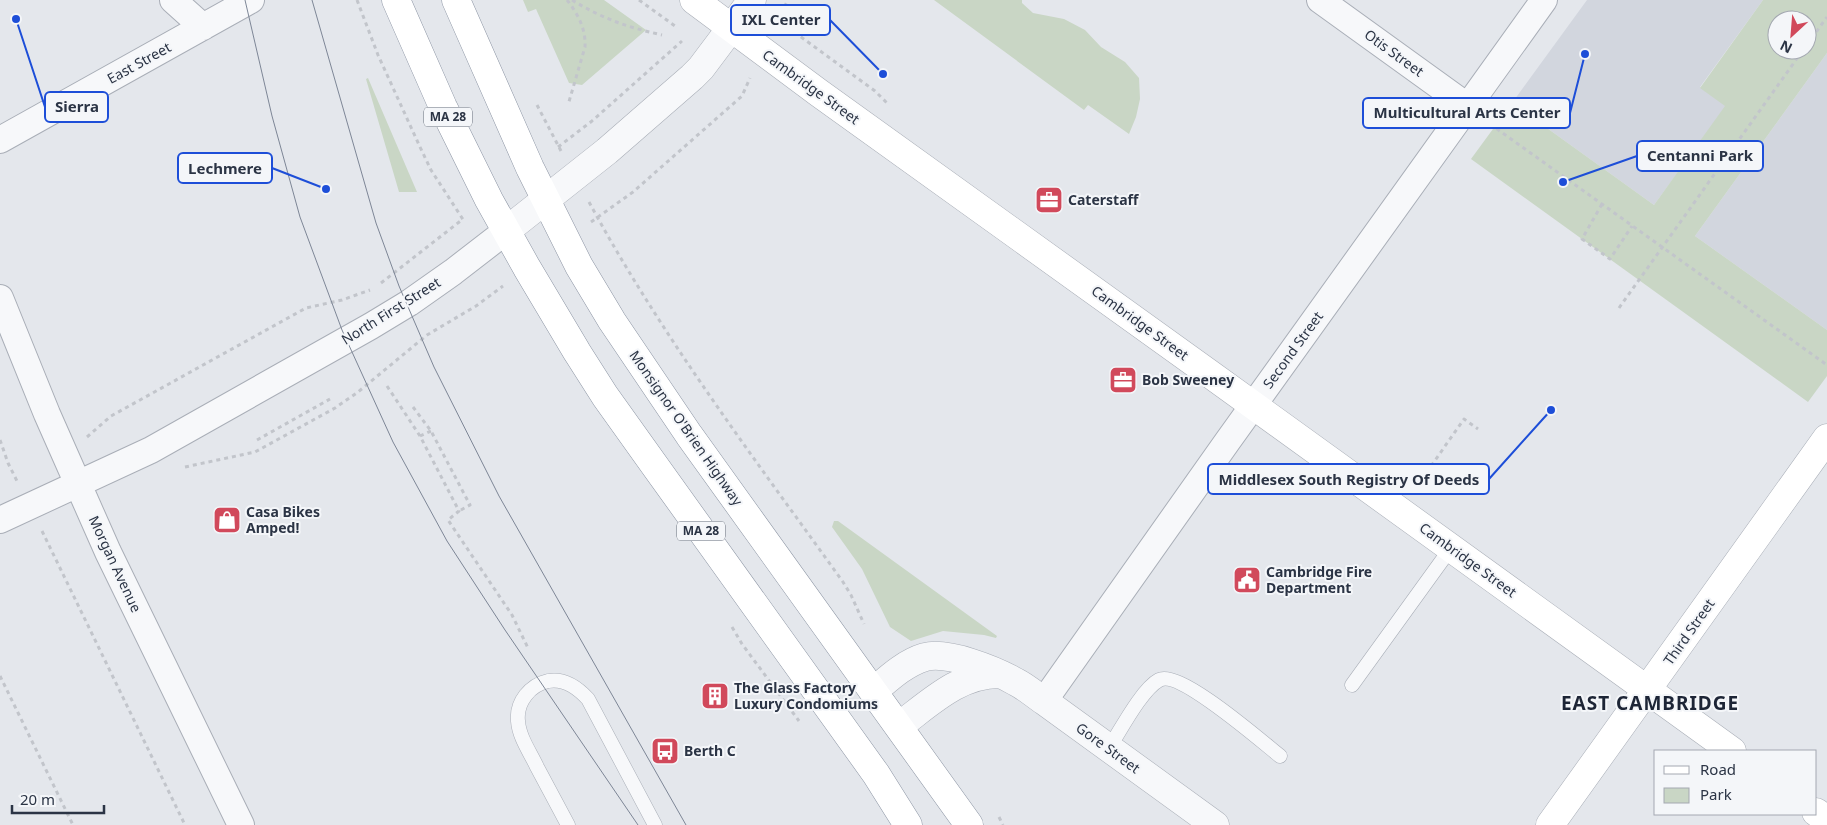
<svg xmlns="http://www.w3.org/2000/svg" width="1827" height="825" font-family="'Noto Sans',sans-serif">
<rect width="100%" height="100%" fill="#e4e7ec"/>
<path fill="#d2d6de" d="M 1587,0 L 1763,0 L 1700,87 L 1726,106 L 1654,205 L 1512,103 Z
M 1827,53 L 1827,330 L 1695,236 Z"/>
<path fill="#c9d6c5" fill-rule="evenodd" d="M 523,0 L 604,0 L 646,30 L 582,85 L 569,83 L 536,9 L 528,12 Z
M 934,0 L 1022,0 L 1022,3 L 1033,13 L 1064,19 L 1085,30 L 1101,47 L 1125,62 L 1139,78 L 1140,99 L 1136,117 L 1129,134 L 1088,105 L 1084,110 Z
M 1763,0 L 1827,0 L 1827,53 L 1695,236 L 1827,330 L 1827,376 L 1808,402 L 1471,159 L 1512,103 L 1654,205 L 1725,106 L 1700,88 ZM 1777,20 L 1807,20 L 1807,50 L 1777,50 Z
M 368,78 L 417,192 L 399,192 L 366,79 Z
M 834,521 L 838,521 L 997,636 L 996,638 L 984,635 L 943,631 L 911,641 L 890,627 L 862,569 L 832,527 Z"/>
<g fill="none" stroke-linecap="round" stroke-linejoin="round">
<defs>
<path id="service" d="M 1352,685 L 1451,548
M 1109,748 C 1120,731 1142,689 1159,680 C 1179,669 1261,741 1280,756
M 568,825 C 558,806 547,786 537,767 C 530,752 519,737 518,721 C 516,702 530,685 548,681 C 564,678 578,688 588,699 L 655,825"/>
<path id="minor" d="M 173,0 L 203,27
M 1320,0 L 1467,106
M 0,140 L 251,0
M 0,298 L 47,414 L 108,552 L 241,825
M 0,520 L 151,450 L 371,326 L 409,303 L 453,272 L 506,231
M 1044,701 L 1227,442 L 1544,0"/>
<path id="tertiary" d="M 506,231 L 607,151 L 692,77 L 701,68 L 752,0
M 874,691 C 889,678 905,663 925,657 C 948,651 995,670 1016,682 C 1026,687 1035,695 1044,701 L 1215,825
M 899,726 C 930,703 959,674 999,674"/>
<path id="secondary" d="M 694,0 L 819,93 L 1210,374 L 1732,751
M 1816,812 L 1827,820
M 1550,825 L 1827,438"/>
<path id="trunk" d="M 396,0 L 443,107 L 489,200 L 527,268 L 577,352 L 605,396 L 655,466 L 876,774 L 908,825
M 456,0 L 530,168 L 579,266 L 612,321 L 689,435 L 969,825"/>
</defs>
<use href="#service" stroke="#a9aeb7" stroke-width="15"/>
<use href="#minor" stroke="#a9aeb7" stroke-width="28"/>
<use href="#tertiary" stroke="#a9aeb7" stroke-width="29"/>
<use href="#secondary" stroke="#a9aeb7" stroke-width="29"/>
<use href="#trunk" stroke="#8b94a3" stroke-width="29"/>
<path stroke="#c2c5cb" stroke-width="3" stroke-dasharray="4 4" stroke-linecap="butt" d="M 357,0 L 378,55 L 420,147 L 431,170 L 464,221
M 567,0 C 578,14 586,29 585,47 L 568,105
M 572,0 C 603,19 627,27 662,35
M 639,0 L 675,26
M 775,18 L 875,91 L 887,103
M 777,21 L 788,0
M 1807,45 L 1827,17
M 537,105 L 561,151
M 1490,124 L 1827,365
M 558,147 L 592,121 L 682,41
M 589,202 C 662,337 754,458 843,582 L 851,595 L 864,624
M 1602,204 L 1582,239 L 1610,259 L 1632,226
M 591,222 L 633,192 L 742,96 L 750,78
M 381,283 L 463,219
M 1619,308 L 1803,50
M 387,386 L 420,436 L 459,511 L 448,520 L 512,615 L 528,648
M 413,407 L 431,431 L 470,505 L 459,511
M 420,436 L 431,431
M 87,437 L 111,416 L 306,308 L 342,300 L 370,290
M 0,440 L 8,463 L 17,481
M 257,440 L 330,399
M 185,467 L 255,452 L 335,408 L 358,392 L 427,335 L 476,306 L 503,286
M 1422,479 L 1464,419 L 1478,429
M 42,531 L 185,825
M 732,627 L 742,644 L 799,721
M 0,676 L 73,825
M 999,817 L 1003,825"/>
<use href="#service" stroke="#f7f8fa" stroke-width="14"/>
<use href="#minor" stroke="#f7f8fa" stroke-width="26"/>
<use href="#tertiary" stroke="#f7f8fa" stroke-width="28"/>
<use href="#secondary" stroke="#fff" stroke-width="28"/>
<use href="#trunk" stroke="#fff" stroke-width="28"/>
<path stroke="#7d8696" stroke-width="1" d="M 245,0 L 272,116 L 300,217 L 342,330 L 393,442 L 447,541 L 505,630 L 638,825
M 312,0 L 376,223 L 399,286 L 434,367 L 499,496 L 686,825"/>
</g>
<defs>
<symbol id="office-square" viewBox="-11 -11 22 22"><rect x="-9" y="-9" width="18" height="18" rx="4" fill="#d1495b" stroke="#f4f6f9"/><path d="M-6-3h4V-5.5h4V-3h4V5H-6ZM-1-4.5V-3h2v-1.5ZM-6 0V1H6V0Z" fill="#fff"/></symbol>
<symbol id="shop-square" viewBox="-11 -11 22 22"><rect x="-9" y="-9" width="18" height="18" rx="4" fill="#d1495b" stroke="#f4f6f9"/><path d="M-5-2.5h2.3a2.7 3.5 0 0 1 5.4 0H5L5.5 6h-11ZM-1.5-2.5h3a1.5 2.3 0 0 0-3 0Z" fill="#fff"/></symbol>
<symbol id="civic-square" viewBox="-11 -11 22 22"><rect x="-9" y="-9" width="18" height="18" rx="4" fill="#d1495b" stroke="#f4f6f9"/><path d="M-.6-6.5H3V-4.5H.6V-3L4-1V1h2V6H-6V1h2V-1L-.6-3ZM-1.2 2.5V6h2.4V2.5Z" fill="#fff"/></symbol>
<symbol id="building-square" viewBox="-11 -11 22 22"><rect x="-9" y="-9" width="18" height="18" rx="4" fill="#d1495b" stroke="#f4f6f9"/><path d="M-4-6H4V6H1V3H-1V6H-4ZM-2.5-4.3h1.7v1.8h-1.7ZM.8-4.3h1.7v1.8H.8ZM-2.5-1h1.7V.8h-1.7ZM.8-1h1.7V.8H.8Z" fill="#fff"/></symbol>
<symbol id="bus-square" viewBox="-11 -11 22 22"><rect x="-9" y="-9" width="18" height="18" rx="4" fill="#d1495b" stroke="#f4f6f9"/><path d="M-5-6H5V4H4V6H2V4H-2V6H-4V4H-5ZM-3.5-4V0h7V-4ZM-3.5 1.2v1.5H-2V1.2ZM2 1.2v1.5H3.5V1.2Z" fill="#fff"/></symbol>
</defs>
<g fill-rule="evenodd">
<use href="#office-square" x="1033" y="184" width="32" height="32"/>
<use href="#office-square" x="1107" y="364" width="32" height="32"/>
<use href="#shop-square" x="211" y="504" width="32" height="32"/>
<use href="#civic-square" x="1231" y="564" width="32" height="32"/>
<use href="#building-square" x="699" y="680" width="32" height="32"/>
<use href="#bus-square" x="649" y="735" width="32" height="32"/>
</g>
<g text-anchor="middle" stroke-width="4" stroke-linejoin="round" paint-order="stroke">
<g fill="#f4f6f9" stroke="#676e7b" stroke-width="1">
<rect x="424" y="107.5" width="48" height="19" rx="4"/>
<rect x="677" y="521.5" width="48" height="19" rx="4"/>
</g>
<g font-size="12" font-weight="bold" fill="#2b3445">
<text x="448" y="121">MA 28</text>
<text x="701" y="535">MA 28</text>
</g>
<g font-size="14" fill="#2b3445" stroke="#f4f6f9">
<text transform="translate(1394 53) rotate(36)" y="5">Otis Street</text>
<text transform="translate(139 63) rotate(-29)" y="5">East Street</text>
<text transform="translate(811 87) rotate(36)" y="5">Cambridge Street</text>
<text transform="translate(391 311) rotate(-32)" y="5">North First Street</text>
<text transform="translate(1140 323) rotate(36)" y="5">Cambridge Street</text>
<text transform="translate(1293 350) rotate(-54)" y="5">Second Street</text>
<text transform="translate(686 428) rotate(55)" y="5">Monsignor O'Brien Highway</text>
<text transform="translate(1468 560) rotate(36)" y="5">Cambridge Street</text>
<text transform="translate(115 564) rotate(65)" y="5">Morgan Avenue</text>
<text transform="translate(1689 632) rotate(-55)" y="5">Third Street</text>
<text transform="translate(1108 748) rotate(36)" y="5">Gore Street</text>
</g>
<g font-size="14" font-weight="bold" fill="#2b3445" stroke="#f4f6f9" text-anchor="start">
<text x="1068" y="205">Caterstaff</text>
<text x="1142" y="385">Bob Sweeney</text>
<text x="246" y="517">Casa Bikes<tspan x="246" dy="16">Amped!</tspan></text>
<text x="1266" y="577">Cambridge Fire<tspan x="1266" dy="16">Department</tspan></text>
<text x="734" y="693">The Glass Factory<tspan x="734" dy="16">Luxury Condomiums</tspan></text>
<text x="684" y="756">Berth C</text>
</g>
<g font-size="19" font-weight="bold" letter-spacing="1" fill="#1d2536" stroke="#f4f6f9">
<text x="1650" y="710">EAST CAMBRIDGE</text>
</g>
</g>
<path fill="none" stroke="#1d4ed8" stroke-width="2" d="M883 74L830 20M16 19L45 107M1585 54L1570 113M1563 182L1637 156M326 189L272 168M1551 410L1489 479"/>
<g fill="#1d4ed8" stroke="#f4f6f9" stroke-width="2">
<circle cx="883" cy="74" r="5"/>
<circle cx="16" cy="19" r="5"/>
<circle cx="1585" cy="54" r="5"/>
<circle cx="1563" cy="182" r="5"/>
<circle cx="326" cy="189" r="5"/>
<circle cx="1551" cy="410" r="5"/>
</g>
<g fill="#f4f6f9" stroke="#1d4ed8" stroke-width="2">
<rect x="731" y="5" width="99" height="30" rx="5"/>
<rect x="45" y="92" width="63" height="30" rx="5"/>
<rect x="1363" y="98" width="207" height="30" rx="5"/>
<rect x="1637" y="141" width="126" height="30" rx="5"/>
<rect x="178" y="153" width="94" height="30" rx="5"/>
<rect x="1208" y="464" width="281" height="30" rx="5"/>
</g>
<g font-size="15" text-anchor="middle" font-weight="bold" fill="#2b3445">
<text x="781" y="25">IXL Center</text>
<text x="77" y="112">Sierra</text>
<text x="1467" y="118">Multicultural Arts Center</text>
<text x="1700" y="161">Centanni Park</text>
<text x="225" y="174">Lechmere</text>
<text x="1349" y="485">Middlesex South Registry Of Deeds</text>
</g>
<rect x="1654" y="750" width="162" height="65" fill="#f4f6f9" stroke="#a4a8b1"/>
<rect x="1664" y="766" width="25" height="8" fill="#ffffff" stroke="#a4a8b1"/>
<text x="1700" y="775" font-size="15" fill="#2b3445">Road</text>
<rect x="1664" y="788" width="25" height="15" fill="#c9d6c5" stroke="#a4a8b1"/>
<text x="1700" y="800" font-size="15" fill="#2b3445">Park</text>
<g transform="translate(1792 35) rotate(206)"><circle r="24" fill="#f4f6f9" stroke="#a4a8b1"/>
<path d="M0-4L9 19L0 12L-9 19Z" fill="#d1495b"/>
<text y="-8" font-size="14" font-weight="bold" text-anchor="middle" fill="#2b3445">N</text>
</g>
<path d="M12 805v8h92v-8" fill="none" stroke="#2b3445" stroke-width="2.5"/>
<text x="20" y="805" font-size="15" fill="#2b3445" stroke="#f4f6f9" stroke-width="4" paint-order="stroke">20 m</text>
</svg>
